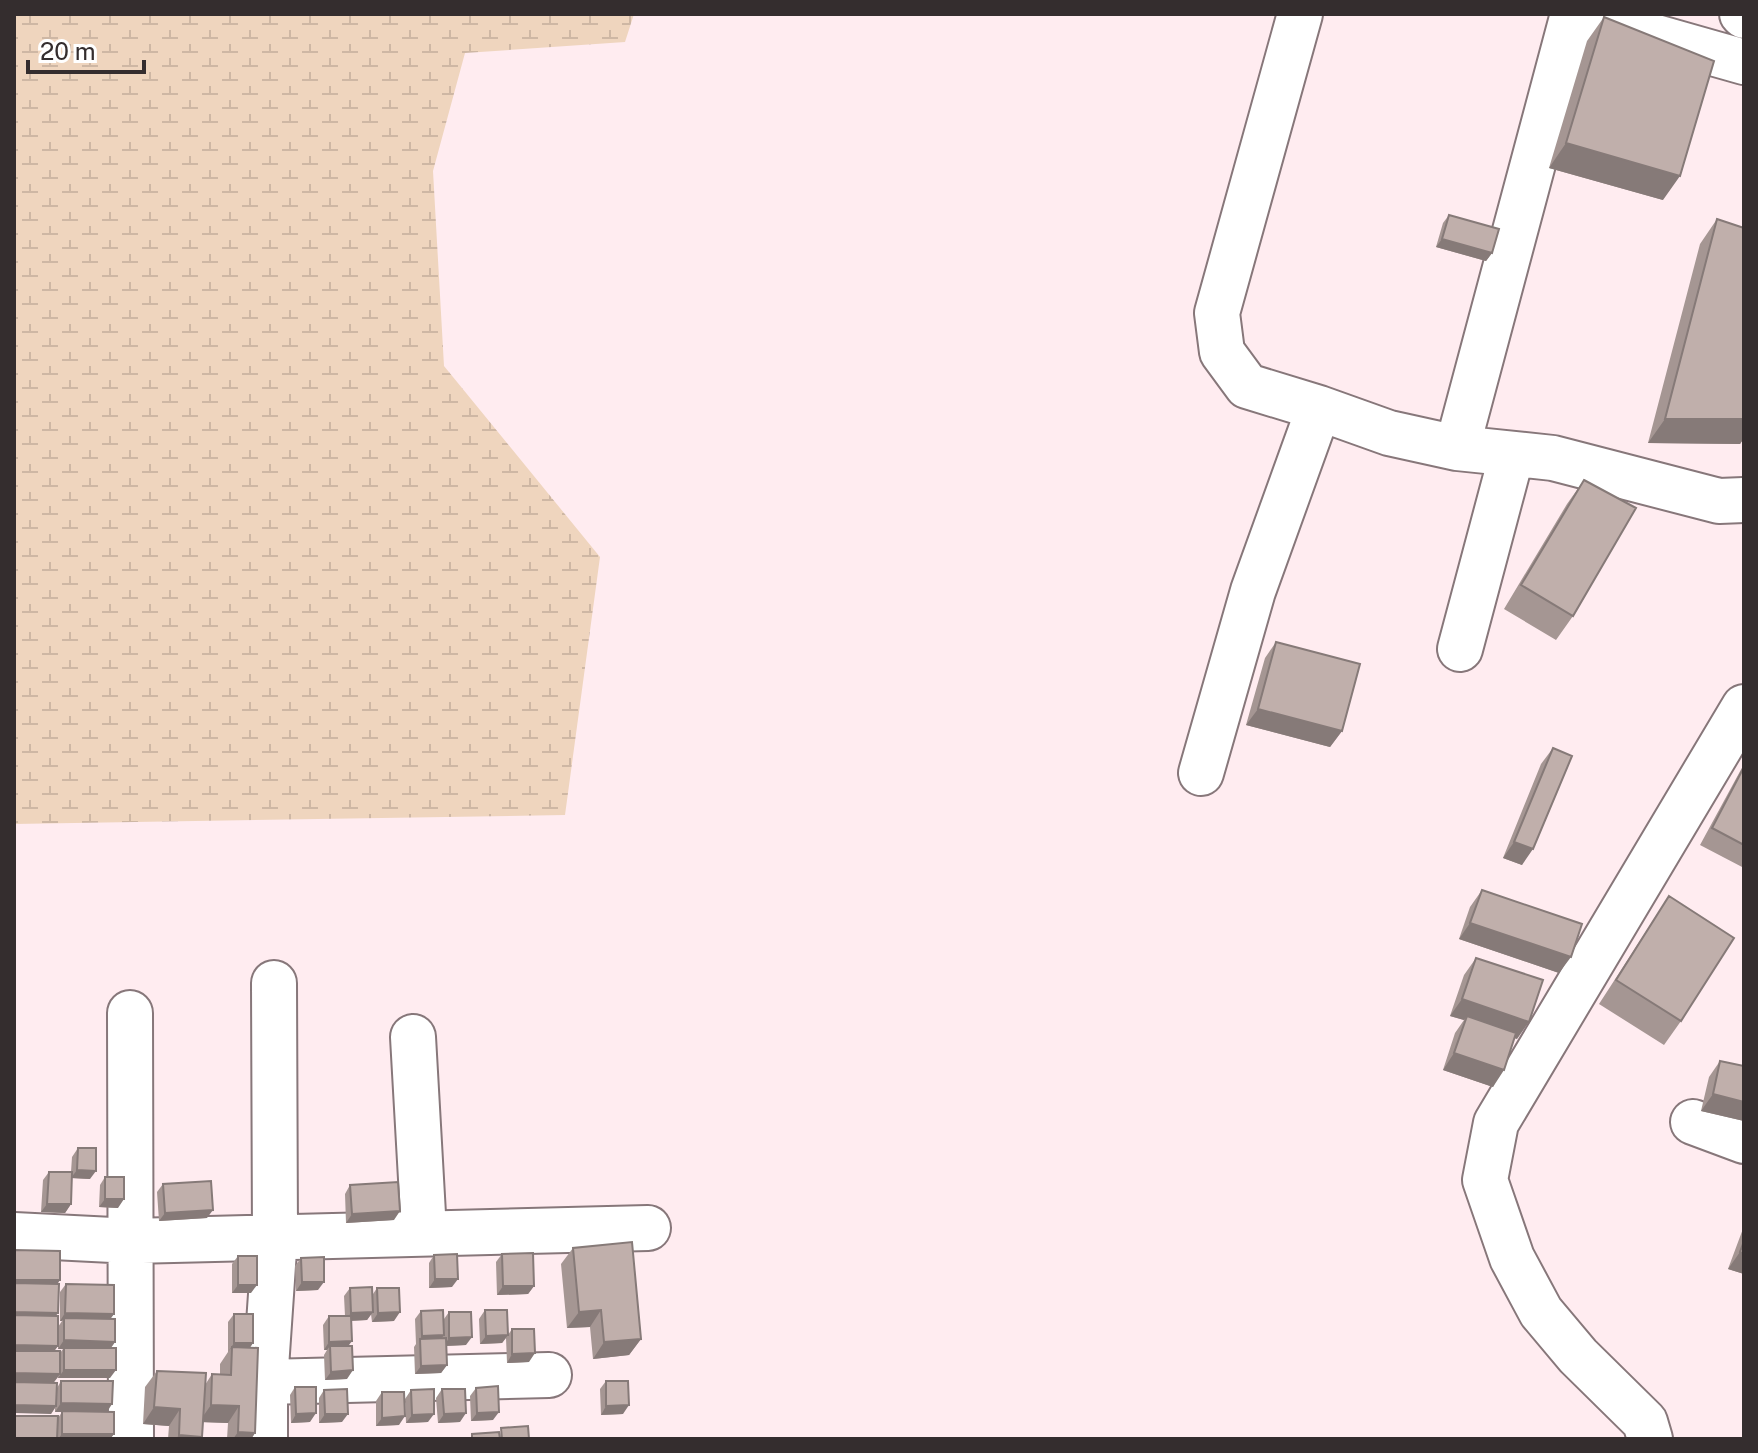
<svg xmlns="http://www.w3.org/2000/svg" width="1758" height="1453" font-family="'Public Sans',sans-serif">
<defs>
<pattern id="wetland-marsh" width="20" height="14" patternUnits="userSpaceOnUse" patternTransform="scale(2)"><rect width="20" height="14" fill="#efd5be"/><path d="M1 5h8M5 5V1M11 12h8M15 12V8" fill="none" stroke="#ceb7a4"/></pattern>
</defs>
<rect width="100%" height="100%" fill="#ffecf0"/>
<path fill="url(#wetland-marsh)" d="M 14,14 L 634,14 L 625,42 L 465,53 L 433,171 L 444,366 L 600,557 L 565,815 L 14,824 Z"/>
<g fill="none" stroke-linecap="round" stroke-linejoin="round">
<defs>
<path id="minor" d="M 1300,14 L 1217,313 L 1222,352 L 1247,386 L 1319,408
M 1742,14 L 1744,16
M 1596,20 L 1744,62
M 1457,448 L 1573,14
M 1460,649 L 1512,454
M 1201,773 L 1253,591 L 1319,408 L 1389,433 L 1457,448 L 1553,458 L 1719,501 L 1744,500
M 130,1013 L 131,1439
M 413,1037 L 424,1232
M 1693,1122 L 1744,1141
M 14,1235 L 132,1241 L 648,1228
M 265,1382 L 549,1375
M 265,1439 L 265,1382 L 275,1236 L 274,983
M 1650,1439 L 1645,1422 L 1578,1356 L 1541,1312 L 1512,1258 L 1485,1180 L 1496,1123 L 1744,707"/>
</defs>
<use href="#minor" stroke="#87777a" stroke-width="48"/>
<use href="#minor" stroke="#fff" stroke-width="44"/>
</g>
<path fill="#a59693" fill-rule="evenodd" d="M 1604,17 L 1663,200 L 1549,168 L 1587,41 Z
M 1449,215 L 1492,253 L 1486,261 L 1436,247 L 1443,223 Z
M 1717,219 L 1744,228 L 1744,438 L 1740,444 L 1648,443 L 1700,244 Z
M 1584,480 L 1573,616 L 1556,640 L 1504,609 L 1567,504 Z
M 1276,642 L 1342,731 L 1330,747 L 1246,725 L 1265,658 Z
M 1553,748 L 1522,865 L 1503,858 L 1541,764 Z
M 1744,764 L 1744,868 L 1700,845 Z
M 1482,890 L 1559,973 L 1459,939 L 1470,907 Z
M 1669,896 L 1681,1021 L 1664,1045 L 1599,1004 Z
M 1476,958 L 1517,1039 L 1515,1038 L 1493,1087 L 1443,1070 L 1455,1033 L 1464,1020 L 1450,1016 L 1464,975 Z
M 1720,1061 L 1744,1066 L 1744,1121 L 1701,1111 L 1709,1077 Z
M 78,1148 L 90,1179 L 72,1178 L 71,1204 L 65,1213 L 41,1212 L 43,1180 L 49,1172 L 71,1172 L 72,1157 Z
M 105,1177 L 118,1208 L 99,1207 L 100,1185 Z
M 163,1184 L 207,1218 L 159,1221 L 157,1192 Z
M 350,1185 L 394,1220 L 346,1223 L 345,1194 Z
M 1744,1226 L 1744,1274 L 1728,1269 Z
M 573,1248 L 641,1339 L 629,1355 L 593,1359 L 590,1327 L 567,1328 L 561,1264 Z
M 14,1250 L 58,1284 L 56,1316 L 58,1327 L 62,1321 L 60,1321 L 60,1292 L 66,1284 L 114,1314 L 110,1319 L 115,1342 L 111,1348 L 110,1378 L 58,1378 L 58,1377 L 54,1382 L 14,1382 ZM 58,1346 L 58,1349 L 63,1349 L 60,1353 L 54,1351 Z
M 502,1254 L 534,1286 L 528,1294 L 497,1295 L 496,1262 Z
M 434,1255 L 452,1287 L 429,1288 L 429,1263 Z
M 238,1256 L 251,1293 L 232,1293 L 232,1264 Z
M 301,1258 L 318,1290 L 296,1291 L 295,1266 Z
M 350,1288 L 373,1294 L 377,1288 L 394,1321 L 372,1322 L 371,1314 L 367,1320 L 351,1321 L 348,1346 L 347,1379 L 325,1380 L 324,1355 L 327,1350 L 324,1350 L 323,1325 L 329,1316 L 345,1316 L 344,1296 Z
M 485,1310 L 508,1335 L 512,1329 L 529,1362 L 507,1363 L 506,1338 L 502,1343 L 480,1344 L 479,1319 Z
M 421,1311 L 444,1319 L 449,1312 L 466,1345 L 446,1346 L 447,1365 L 441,1373 L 415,1374 L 414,1347 L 416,1344 L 415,1319 Z
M 234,1314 L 253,1343 L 250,1347 L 255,1433 L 251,1439 L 227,1439 L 228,1423 L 203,1422 L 202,1437 L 200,1439 L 168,1439 L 169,1426 L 143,1424 L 145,1387 L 157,1371 L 205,1385 L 212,1374 L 220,1375 L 220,1364 L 228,1352 L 228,1322 Z
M 61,1381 L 107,1412 L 114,1434 L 110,1439 L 14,1439 L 58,1418 L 62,1412 L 55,1412 L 55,1408 L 51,1414 L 57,1388 Z
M 606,1381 L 623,1414 L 601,1415 L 600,1389 Z
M 295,1387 L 310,1422 L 291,1423 L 290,1395 Z
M 476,1388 L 493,1420 L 471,1421 L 470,1396 Z
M 442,1389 L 460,1422 L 438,1423 L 436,1398 Z
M 324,1390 L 342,1422 L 319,1423 L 319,1398 Z
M 411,1390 L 428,1422 L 406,1423 L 405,1399 Z
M 382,1392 L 399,1425 L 376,1426 L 376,1401 Z"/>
<path fill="#867a78" d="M 1566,143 L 1680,176 L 1663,200 L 1549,168 Z
M 1442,239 L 1492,253 L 1486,261 L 1436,247 Z
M 1665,419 L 1744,419 L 1744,438 L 1740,444 L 1648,443 Z
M 1258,709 L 1342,731 L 1330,747 L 1246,725 Z
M 1514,842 L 1533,849 L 1522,865 L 1503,858 Z
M 1470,923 L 1571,957 L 1559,973 L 1459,939 Z
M 1462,999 L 1529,1022 L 1517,1039 L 1465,1021 L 1467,1016 L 1464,1020 L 1450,1016 Z
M 1454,1053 L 1504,1070 L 1493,1087 L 1443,1070 Z
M 1713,1094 L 1744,1102 L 1744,1121 L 1701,1111 Z
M 77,1170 L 96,1171 L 90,1179 L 71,1178 Z
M 105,1199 L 124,1199 L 118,1208 L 99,1207 Z
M 47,1204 L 71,1204 L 65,1213 L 41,1212 Z
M 213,1210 L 207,1218 L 159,1221 L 165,1213 Z
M 400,1211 L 394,1220 L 346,1223 L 352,1214 Z
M 1740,1252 L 1744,1254 L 1744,1274 L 1728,1269 Z
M 435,1279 L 458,1279 L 452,1287 L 429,1288 Z
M 14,1280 L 60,1280 L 54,1289 L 14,1288 Z
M 302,1282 L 324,1282 L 318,1290 L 296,1291 Z
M 238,1285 L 257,1285 L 251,1293 L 232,1293 Z
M 503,1286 L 534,1286 L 528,1294 L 497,1295 Z
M 601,1310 L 590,1327 L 567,1328 L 579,1312 Z
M 14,1312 L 58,1313 L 52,1321 L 14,1321 Z
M 373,1312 L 367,1320 L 345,1321 L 351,1313 Z
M 400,1312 L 394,1321 L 372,1322 L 378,1313 Z
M 65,1313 L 114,1314 L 108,1322 L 64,1318 L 62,1321 L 60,1321 Z
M 444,1335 L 438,1343 L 420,1339 L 422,1336 Z
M 508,1335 L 502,1343 L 480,1344 L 486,1336 Z
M 472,1337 L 466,1345 L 444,1346 L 449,1338 Z
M 641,1339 L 629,1355 L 593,1359 L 604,1342 Z
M 64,1340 L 115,1342 L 109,1350 L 58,1349 Z
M 352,1341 L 346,1349 L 330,1346 L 327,1350 L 324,1350 L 329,1342 Z
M 234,1343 L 253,1343 L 247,1352 L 232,1347 L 228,1352 Z
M 14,1345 L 58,1346 L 52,1354 L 14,1353 Z
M 535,1353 L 529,1362 L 507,1363 L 512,1354 Z
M 447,1365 L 441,1373 L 415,1374 L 421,1366 Z
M 64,1370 L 116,1370 L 110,1378 L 58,1378 Z
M 353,1370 L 347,1379 L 325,1380 L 331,1372 Z
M 14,1373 L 60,1374 L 54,1382 L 14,1382 Z
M 61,1403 L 112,1404 L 107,1412 L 55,1412 Z
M 14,1405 L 56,1406 L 51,1414 L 14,1413 Z
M 211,1405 L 239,1406 L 228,1423 L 199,1422 Z
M 629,1405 L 623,1414 L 601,1415 L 606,1406 Z
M 154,1407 L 180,1409 L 169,1426 L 143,1424 Z
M 499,1412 L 493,1420 L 471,1421 L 477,1413 Z
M 316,1413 L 310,1422 L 291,1423 L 296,1414 Z
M 466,1413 L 460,1422 L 438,1423 L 444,1414 Z
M 325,1414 L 348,1414 L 342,1422 L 319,1423 Z
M 434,1414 L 428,1422 L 406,1423 L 412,1415 Z
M 405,1416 L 399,1425 L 376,1426 L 382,1418 Z
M 238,1432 L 255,1433 L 251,1439 L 233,1439 Z
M 62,1434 L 114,1434 L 110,1439 L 58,1439 Z
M 179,1435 L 202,1437 L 200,1439 L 176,1439 Z"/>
<path fill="#c0afab" stroke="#867a78" stroke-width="2" d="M 1604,17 L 1714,61 L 1680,176 L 1566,143 Z
M 1449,215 L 1499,229 L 1492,253 L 1442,239 Z
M 1717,219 L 1744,228 L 1744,419 L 1665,419 Z
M 1584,480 L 1636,508 L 1573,616 L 1521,585 Z
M 1276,642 L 1360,664 L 1342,731 L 1258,709 Z
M 1553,748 L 1572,756 L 1533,849 L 1514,842 Z
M 1744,767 L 1744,845 L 1712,828 Z
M 1482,890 L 1582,924 L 1571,957 L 1470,923 Z
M 1669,896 L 1734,938 L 1681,1021 L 1616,980 Z
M 1476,958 L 1543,980 L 1529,1022 L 1462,999 Z
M 1467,1016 L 1516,1033 L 1504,1070 L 1454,1053 Z
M 1720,1061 L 1744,1066 L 1744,1102 L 1713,1094 Z
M 78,1148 L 96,1148 L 96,1171 L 77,1170 Z
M 49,1172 L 72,1172 L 71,1204 L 47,1204 Z
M 105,1177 L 124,1177 L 124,1199 L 105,1199 Z
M 211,1181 L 213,1210 L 165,1213 L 163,1184 Z
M 398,1182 L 400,1211 L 352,1214 L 350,1185 Z
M 1744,1241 L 1744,1254 L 1740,1252 Z
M 632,1242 L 641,1339 L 604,1342 L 601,1310 L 579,1312 L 573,1248 Z
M 14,1250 L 60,1251 L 60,1280 L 14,1280 Z
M 533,1253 L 534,1286 L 503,1286 L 502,1254 Z
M 457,1254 L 458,1279 L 435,1279 L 434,1255 Z
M 238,1256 L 257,1256 L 257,1285 L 238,1285 Z
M 324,1257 L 324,1282 L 302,1282 L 301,1258 Z
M 14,1283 L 59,1284 L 58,1313 L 14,1312 Z
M 66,1284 L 114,1285 L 114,1314 L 65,1313 Z
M 372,1287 L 373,1312 L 351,1313 L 350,1288 Z
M 377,1288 L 399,1288 L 400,1312 L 378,1313 Z
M 443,1310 L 444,1335 L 422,1336 L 421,1311 Z
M 485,1310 L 507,1310 L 508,1335 L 486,1336 Z
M 449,1312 L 471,1312 L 472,1337 L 449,1338 Z
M 234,1314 L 253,1314 L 253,1343 L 234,1343 Z
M 14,1315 L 58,1316 L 58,1346 L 14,1345 Z
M 329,1316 L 351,1316 L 352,1341 L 329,1342 Z
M 64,1318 L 115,1319 L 115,1342 L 64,1340 Z
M 512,1329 L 534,1329 L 535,1353 L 512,1354 Z
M 446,1338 L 447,1365 L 421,1366 L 420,1339 Z
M 330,1346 L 352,1346 L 353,1370 L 331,1372 Z
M 232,1347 L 258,1348 L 255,1433 L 238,1432 L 239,1406 L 211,1405 L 212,1374 L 231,1375 Z
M 64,1348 L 116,1348 L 116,1370 L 64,1370 Z
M 14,1351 L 60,1351 L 60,1374 L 14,1373 Z
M 157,1371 L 206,1373 L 202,1437 L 179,1435 L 180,1409 L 154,1407 Z
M 61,1381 L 113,1381 L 112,1404 L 61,1403 Z
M 606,1381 L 628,1381 L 629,1405 L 606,1406 Z
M 14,1382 L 57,1383 L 56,1406 L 14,1405 Z
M 498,1386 L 499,1412 L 477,1413 L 476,1388 Z
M 295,1387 L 316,1387 L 316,1413 L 296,1414 Z
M 347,1389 L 348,1414 L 325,1414 L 324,1390 Z
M 434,1389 L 434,1414 L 412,1415 L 411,1390 Z
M 442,1389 L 465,1389 L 466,1413 L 444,1414 Z
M 382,1392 L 404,1392 L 405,1416 L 382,1418 Z
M 62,1411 L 114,1412 L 114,1434 L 62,1434 Z
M 14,1416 L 58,1416 L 57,1439 L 14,1438 Z
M 528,1426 L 529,1439 L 502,1439 L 501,1428 Z
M 499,1432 L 500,1439 L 472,1439 L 472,1434 Z"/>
<rect width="1758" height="1453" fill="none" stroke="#342d2e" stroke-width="32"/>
<path d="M28 60v12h116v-12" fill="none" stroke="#342d2e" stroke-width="4"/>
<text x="40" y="60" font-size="24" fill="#342d2e" stroke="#ffffff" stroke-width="6" paint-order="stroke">20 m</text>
</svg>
